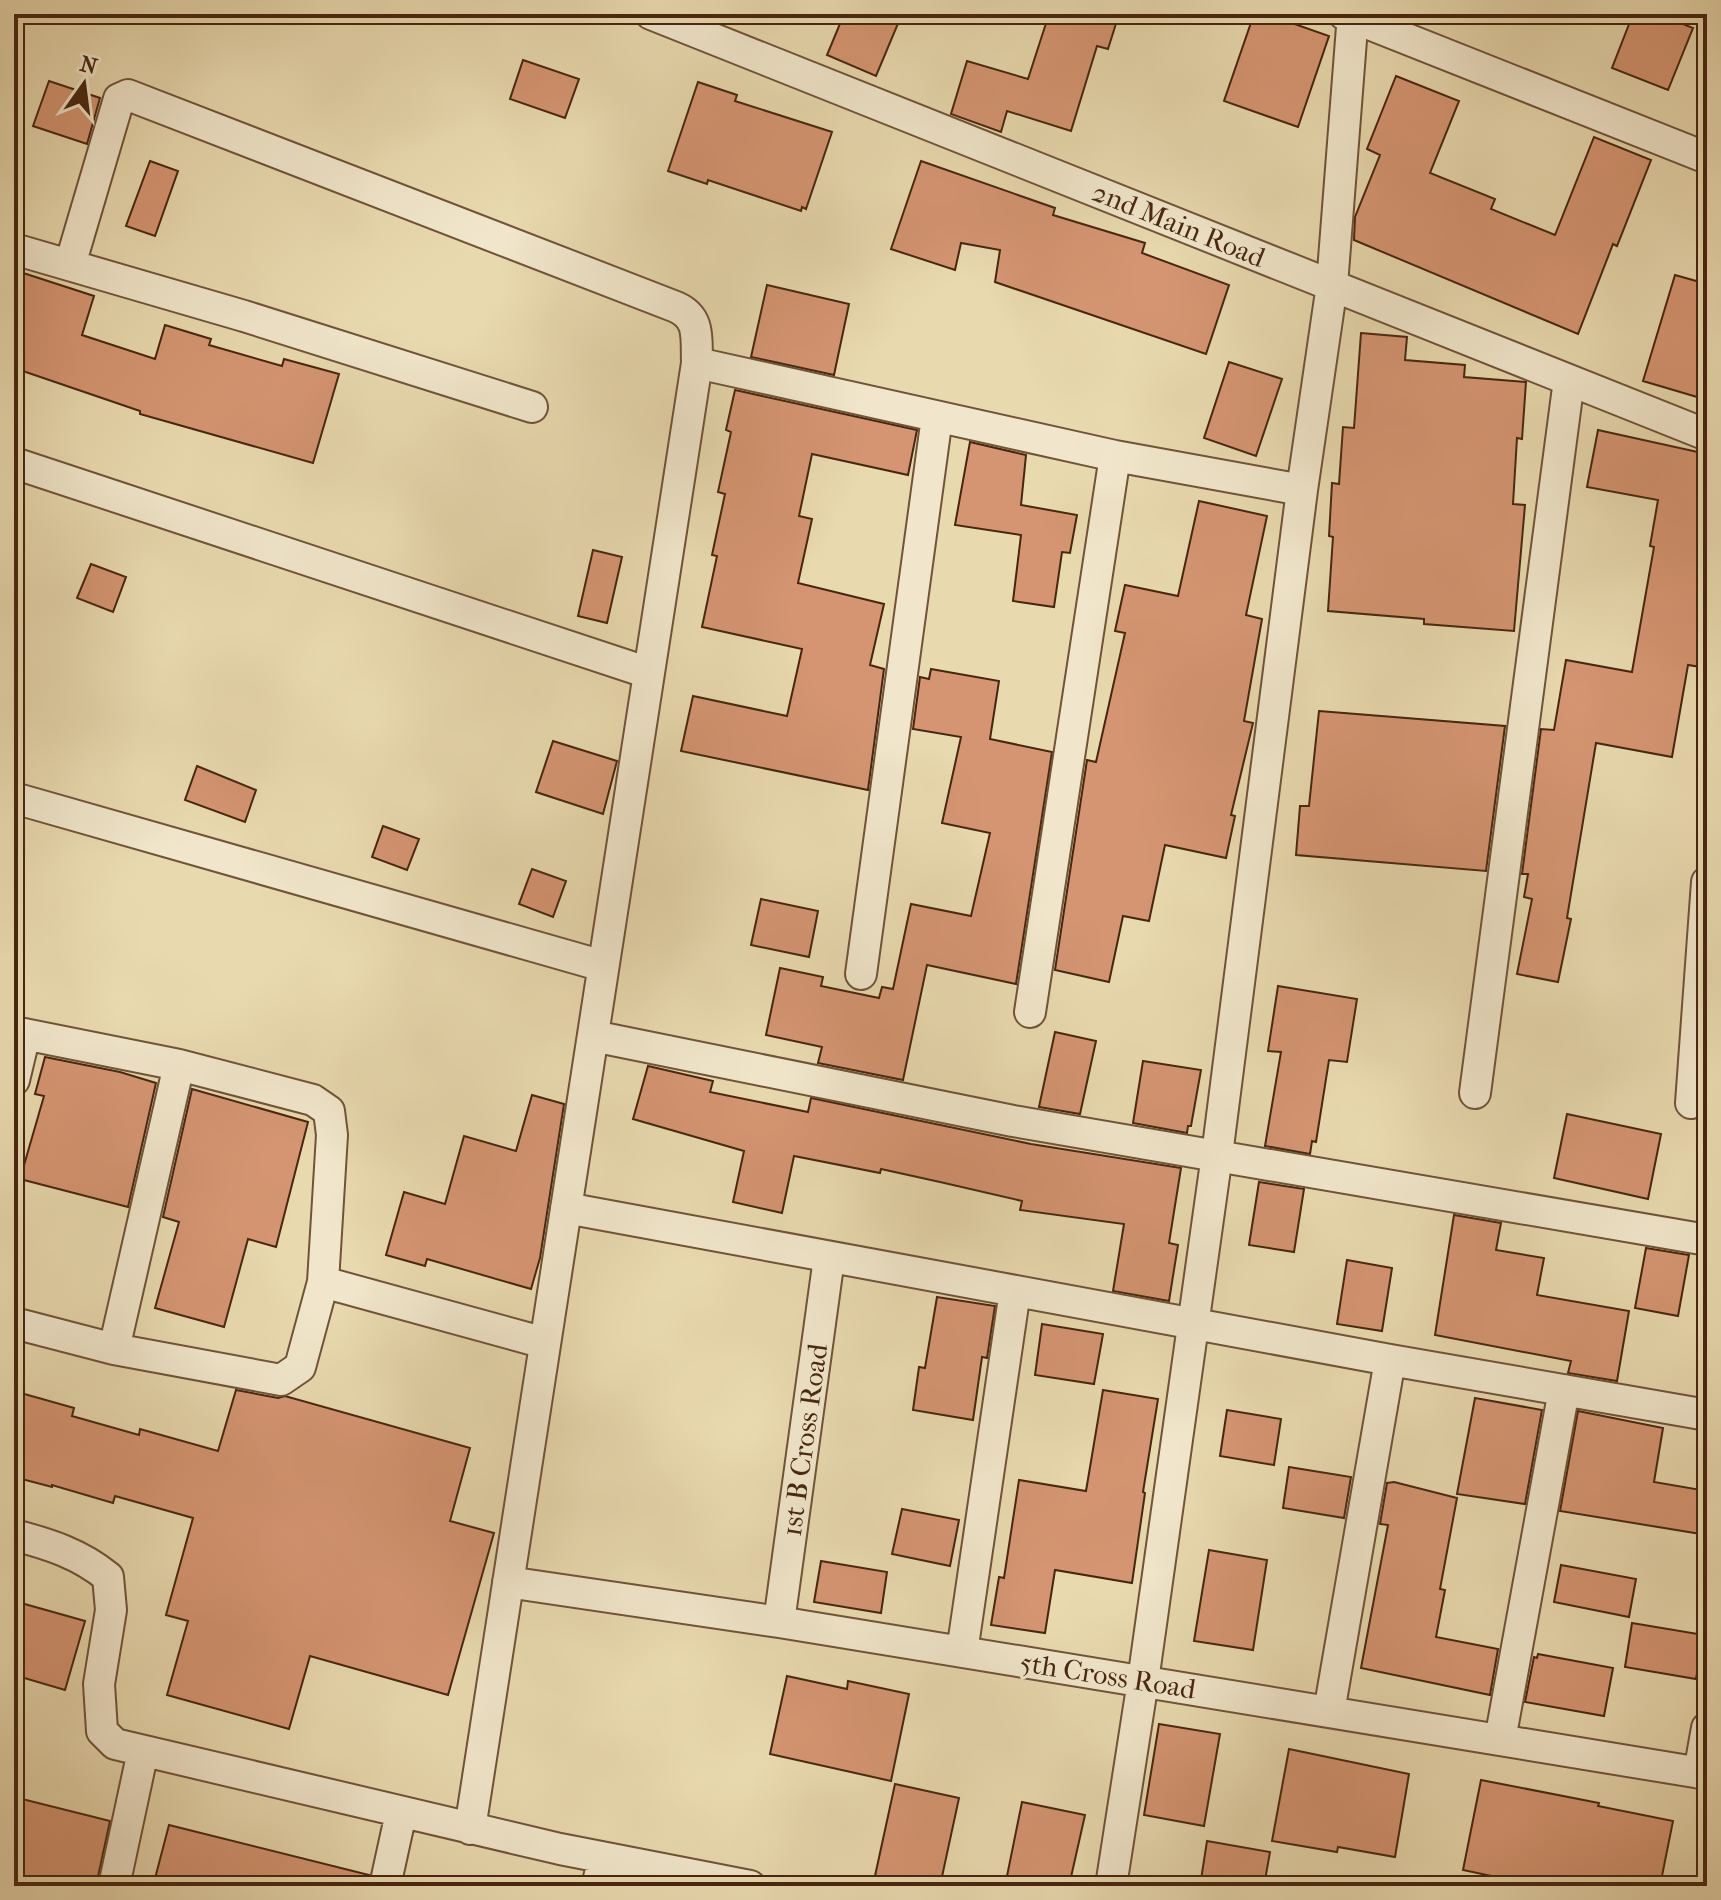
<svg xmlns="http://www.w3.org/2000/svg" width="1721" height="1900" font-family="'IM FELL French Canon',serif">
<rect width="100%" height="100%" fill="#e9d9af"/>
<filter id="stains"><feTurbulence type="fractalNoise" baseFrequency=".0025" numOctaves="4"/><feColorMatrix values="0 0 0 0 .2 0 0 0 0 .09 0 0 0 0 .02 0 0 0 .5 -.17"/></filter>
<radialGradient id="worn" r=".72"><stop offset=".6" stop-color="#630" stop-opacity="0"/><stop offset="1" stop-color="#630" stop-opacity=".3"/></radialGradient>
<path fill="#d59572" stroke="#472610" stroke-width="2" d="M 844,14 L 902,14 L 876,76 L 827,55 Z
M 1049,14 L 1119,14 L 1108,49 L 1097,46 L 1071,131 L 1007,111 L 1001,132 L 951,114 L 967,61 L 1028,79 Z
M 1254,14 L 1266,14 L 1329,36 L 1298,127 L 1224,101 Z
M 1633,14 L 1658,14 L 1693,28 L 1668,90 L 1612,68 Z
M 523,60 L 579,79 L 565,118 L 510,99 Z
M 1396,76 L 1459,101 L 1430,173 L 1495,199 L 1491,209 L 1555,235 L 1594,137 L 1651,160 L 1617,246 L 1613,244 L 1578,334 L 1354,240 L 1355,217 L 1380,155 L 1367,149 Z
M 49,81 L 100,98 L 87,144 L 33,126 Z
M 698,82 L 737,95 L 735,101 L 832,132 L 806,209 L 802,207 L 801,211 L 708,180 L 707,184 L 668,171 Z
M 150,161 L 178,171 L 155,236 L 126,226 Z
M 921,161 L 1055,208 L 1053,215 L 1145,243 L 1142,253 L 1229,285 L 1206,354 L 995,282 L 1000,250 L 961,243 L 955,270 L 891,249 Z
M 14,270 L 94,296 L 82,335 L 155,359 L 165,325 L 211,339 L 209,345 L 282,366 L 284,359 L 339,374 L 313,463 L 140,414 L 140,411 L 14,368 Z
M 1675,275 L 1707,284 L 1707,364 L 1697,397 L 1643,381 Z
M 767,285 L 849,304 L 834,375 L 751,357 Z
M 1361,333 L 1407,337 L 1405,360 L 1465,365 L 1464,377 L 1526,382 L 1522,439 L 1517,438 L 1513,504 L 1525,505 L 1514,631 L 1424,624 L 1424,619 L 1328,611 L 1333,537 L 1329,536 L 1332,483 L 1339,484 L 1343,427 L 1354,428 Z
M 1229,362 L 1282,379 L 1256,456 L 1204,438 Z
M 735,390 L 917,430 L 908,475 L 812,454 L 799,516 L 812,519 L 798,583 L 884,604 L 870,665 L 884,669 L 868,790 L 681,751 L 693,696 L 787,716 L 802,649 L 702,627 L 717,556 L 712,555 L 725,494 L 718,492 L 731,432 L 726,430 Z
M 1598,430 L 1707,454 L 1707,668 L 1688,665 L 1672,757 L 1596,743 L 1567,918 L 1571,919 L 1558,982 L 1517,974 L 1532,899 L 1524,897 L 1528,874 L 1522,874 L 1541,729 L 1554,730 L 1566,660 L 1632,672 L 1654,547 L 1650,546 L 1658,500 L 1587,487 Z
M 970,442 L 1026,455 L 1021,505 L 1077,515 L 1070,553 L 1062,552 L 1054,607 L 1013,601 L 1021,535 L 955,525 Z
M 1199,501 L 1267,516 L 1246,615 L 1262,619 L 1244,721 L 1253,723 L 1231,815 L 1235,816 L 1226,858 L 1165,845 L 1149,921 L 1123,916 L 1109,982 L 1055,970 L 1087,760 L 1096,762 L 1125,633 L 1115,631 L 1125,585 L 1178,596 Z
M 593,550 L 622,557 L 607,623 L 578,616 Z
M 91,564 L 126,577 L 113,612 L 77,598 Z
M 931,669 L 999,681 L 990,739 L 1052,752 L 1016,984 L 927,965 L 903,1080 L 818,1063 L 822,1047 L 766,1035 L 780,968 L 823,977 L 821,986 L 879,998 L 882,987 L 893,989 L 911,904 L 971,916 L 990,833 L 942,823 L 961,737 L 913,729 L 920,677 L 929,679 Z
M 1319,711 L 1505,726 L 1486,871 L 1296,855 L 1300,806 L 1309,806 Z
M 553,741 L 617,761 L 603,814 L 536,792 Z
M 197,766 L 256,790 L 245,822 L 185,800 Z
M 383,826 L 419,839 L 407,870 L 372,857 Z
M 532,869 L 566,881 L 553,917 L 519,904 Z
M 761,899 L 818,911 L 809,957 L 751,945 Z
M 1278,986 L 1357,999 L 1347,1062 L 1329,1060 L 1316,1142 L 1312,1141 L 1310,1154 L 1265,1146 L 1281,1052 L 1268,1051 Z
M 1055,1032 L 1096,1041 L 1080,1114 L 1039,1107 Z
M 45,1057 L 120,1072 L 156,1083 L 128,1207 L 20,1179 L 44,1096 L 35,1094 Z
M 1143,1061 L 1201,1070 L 1191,1126 L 1188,1126 L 1187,1133 L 1133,1123 Z
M 648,1066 L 713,1081 L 710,1092 L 808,1112 L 811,1098 L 1031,1144 L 1181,1168 L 1169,1243 L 1178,1245 L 1169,1301 L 1113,1291 L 1124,1224 L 1020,1210 L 1022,1201 L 940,1182 L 881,1169 L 880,1173 L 794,1156 L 782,1213 L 733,1202 L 744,1151 L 633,1119 Z
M 192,1089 L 308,1122 L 276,1247 L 248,1239 L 224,1327 L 155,1308 L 179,1222 L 163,1217 Z
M 532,1095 L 564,1104 L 540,1258 L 531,1289 L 427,1259 L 425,1266 L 386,1255 L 404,1192 L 445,1204 L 464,1136 L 516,1151 Z
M 1567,1114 L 1661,1134 L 1648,1199 L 1554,1178 Z
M 1259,1182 L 1304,1189 L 1294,1252 L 1249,1245 Z
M 1454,1215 L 1501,1223 L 1496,1250 L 1544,1258 L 1537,1295 L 1629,1311 L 1617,1381 L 1568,1373 L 1571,1361 L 1435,1335 Z
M 1646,1248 L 1689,1255 L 1678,1316 L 1635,1308 Z
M 1347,1260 L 1392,1268 L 1382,1331 L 1337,1324 Z
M 937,1297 L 995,1306 L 987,1358 L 982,1357 L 973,1420 L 913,1410 L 919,1367 L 925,1368 Z
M 1042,1324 L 1103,1334 L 1094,1384 L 1035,1375 Z
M 236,1390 L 278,1398 L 285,1396 L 470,1448 L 450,1521 L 494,1533 L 448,1695 L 310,1656 L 289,1729 L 167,1695 L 188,1621 L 166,1615 L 193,1518 L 115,1496 L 113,1503 L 52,1485 L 52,1487 L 14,1477 L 14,1391 L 74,1408 L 72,1416 L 139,1435 L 140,1429 L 218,1451 Z
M 1103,1390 L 1158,1399 L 1143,1492 L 1145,1493 L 1132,1583 L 1055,1570 L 1045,1633 L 991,1625 L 999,1577 L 1004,1578 L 1019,1480 L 1086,1491 Z
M 1475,1398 L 1542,1410 L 1525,1504 L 1457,1494 Z
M 1227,1410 L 1281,1419 L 1274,1465 L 1220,1456 Z
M 1578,1411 L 1663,1428 L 1654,1482 L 1707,1491 L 1707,1535 L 1560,1511 Z
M 1289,1467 L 1351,1477 L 1344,1518 L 1283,1508 Z
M 1394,1482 L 1457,1498 L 1440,1589 L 1445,1590 L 1436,1637 L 1498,1649 L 1490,1695 L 1361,1668 L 1388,1525 L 1380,1524 L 1387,1483 Z
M 902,1509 L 959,1520 L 950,1566 L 892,1554 Z
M 1209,1550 L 1267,1560 L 1253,1650 L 1194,1641 Z
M 821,1561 L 887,1572 L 881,1613 L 814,1602 Z
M 1561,1565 L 1636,1579 L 1629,1617 L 1554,1602 Z
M 14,1601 L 85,1621 L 65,1690 L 14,1675 Z
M 1632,1623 L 1704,1635 L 1696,1679 L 1625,1667 Z
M 1538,1654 L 1613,1668 L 1604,1716 L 1525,1702 L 1534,1657 L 1537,1658 Z
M 787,1676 L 847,1689 L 848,1681 L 909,1694 L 891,1781 L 770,1754 Z
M 1159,1724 L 1220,1734 L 1204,1826 L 1144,1815 Z
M 1289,1749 L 1409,1774 L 1395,1857 L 1338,1847 L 1337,1852 L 1272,1841 Z
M 1481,1780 L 1599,1803 L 1598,1806 L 1673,1821 L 1660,1886 L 1524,1886 L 1525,1883 L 1463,1870 Z
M 895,1784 L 959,1798 L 940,1886 L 923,1886 L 875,1876 Z
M 14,1797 L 110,1821 L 96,1886 L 14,1886 Z
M 1022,1802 L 1085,1815 L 1069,1886 L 1005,1886 Z
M 169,1825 L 369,1875 L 368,1886 L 153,1886 Z
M 1207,1841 L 1270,1852 L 1264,1886 L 1200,1886 Z"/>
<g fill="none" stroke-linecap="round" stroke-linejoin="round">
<defs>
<path id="minor" d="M 651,14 L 1707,435
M 1344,14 L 1707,158
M 14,249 L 244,316 L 532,407
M 70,265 L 119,99 L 128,95 L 676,307 C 701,318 696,339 697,363 L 470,1829
M 697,363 L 1115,456 L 1302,490
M 14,463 L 649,673
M 14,798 L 603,966
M 861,974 L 937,417
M 1030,1012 L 1115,456
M 14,1032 L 179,1065 L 114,1349
M 593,1036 L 1013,1121 L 1707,1240
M 179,1065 L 313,1100 L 329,1111 L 332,1135 L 323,1282 L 545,1343
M 14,1080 L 25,1034
M 1475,1093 L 1569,380
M 1691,1103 L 1707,882
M 566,1208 L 1390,1360 L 1707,1415
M 14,1323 L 114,1349 L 281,1380 L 300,1367 L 323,1282
M 14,1535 C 49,1544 80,1554 108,1577 L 111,1610 L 99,1684 L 102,1731 L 115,1744 L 560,1849 L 750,1886
M 508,1582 L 779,1622 L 1707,1774
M 779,1622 L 829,1258
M 962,1652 L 1015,1291
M 1329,1712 L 1390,1360
M 1500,1740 L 1564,1390
M 1699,1773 L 1707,1728
M 114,1886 L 143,1751
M 385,1886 L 401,1813
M 597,1886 L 604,1858
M 1111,1886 L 1143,1681 L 1217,1155 L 1302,490 L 1332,285 L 1353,14"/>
</defs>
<use href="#minor" stroke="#705338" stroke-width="34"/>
<use href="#minor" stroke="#f1e6cb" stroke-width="30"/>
</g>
<g text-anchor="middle" stroke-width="6" stroke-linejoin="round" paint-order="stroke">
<g font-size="28" fill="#472610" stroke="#f1e6cb">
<text transform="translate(1179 224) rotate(22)" y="10">2nd Main Road</text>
<text transform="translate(804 1440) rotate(-82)" y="10">1st B Cross Road</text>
<text transform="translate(1108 1675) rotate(9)" y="10">5th Cross Road</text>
</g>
</g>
<rect width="1721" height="1900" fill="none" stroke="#e9d9af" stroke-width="48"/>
<rect x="16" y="16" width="1689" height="1868" fill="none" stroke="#472610" stroke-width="4"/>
<rect x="24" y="24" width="1673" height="1852" fill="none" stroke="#472610" stroke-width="2"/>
<g transform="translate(84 84) rotate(14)" stroke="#f1e6cb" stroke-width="6" paint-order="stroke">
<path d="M0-6L14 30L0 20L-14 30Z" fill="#472610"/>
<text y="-12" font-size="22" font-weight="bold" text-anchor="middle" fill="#472610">N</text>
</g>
<rect width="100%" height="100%" filter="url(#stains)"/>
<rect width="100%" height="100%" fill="url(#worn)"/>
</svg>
